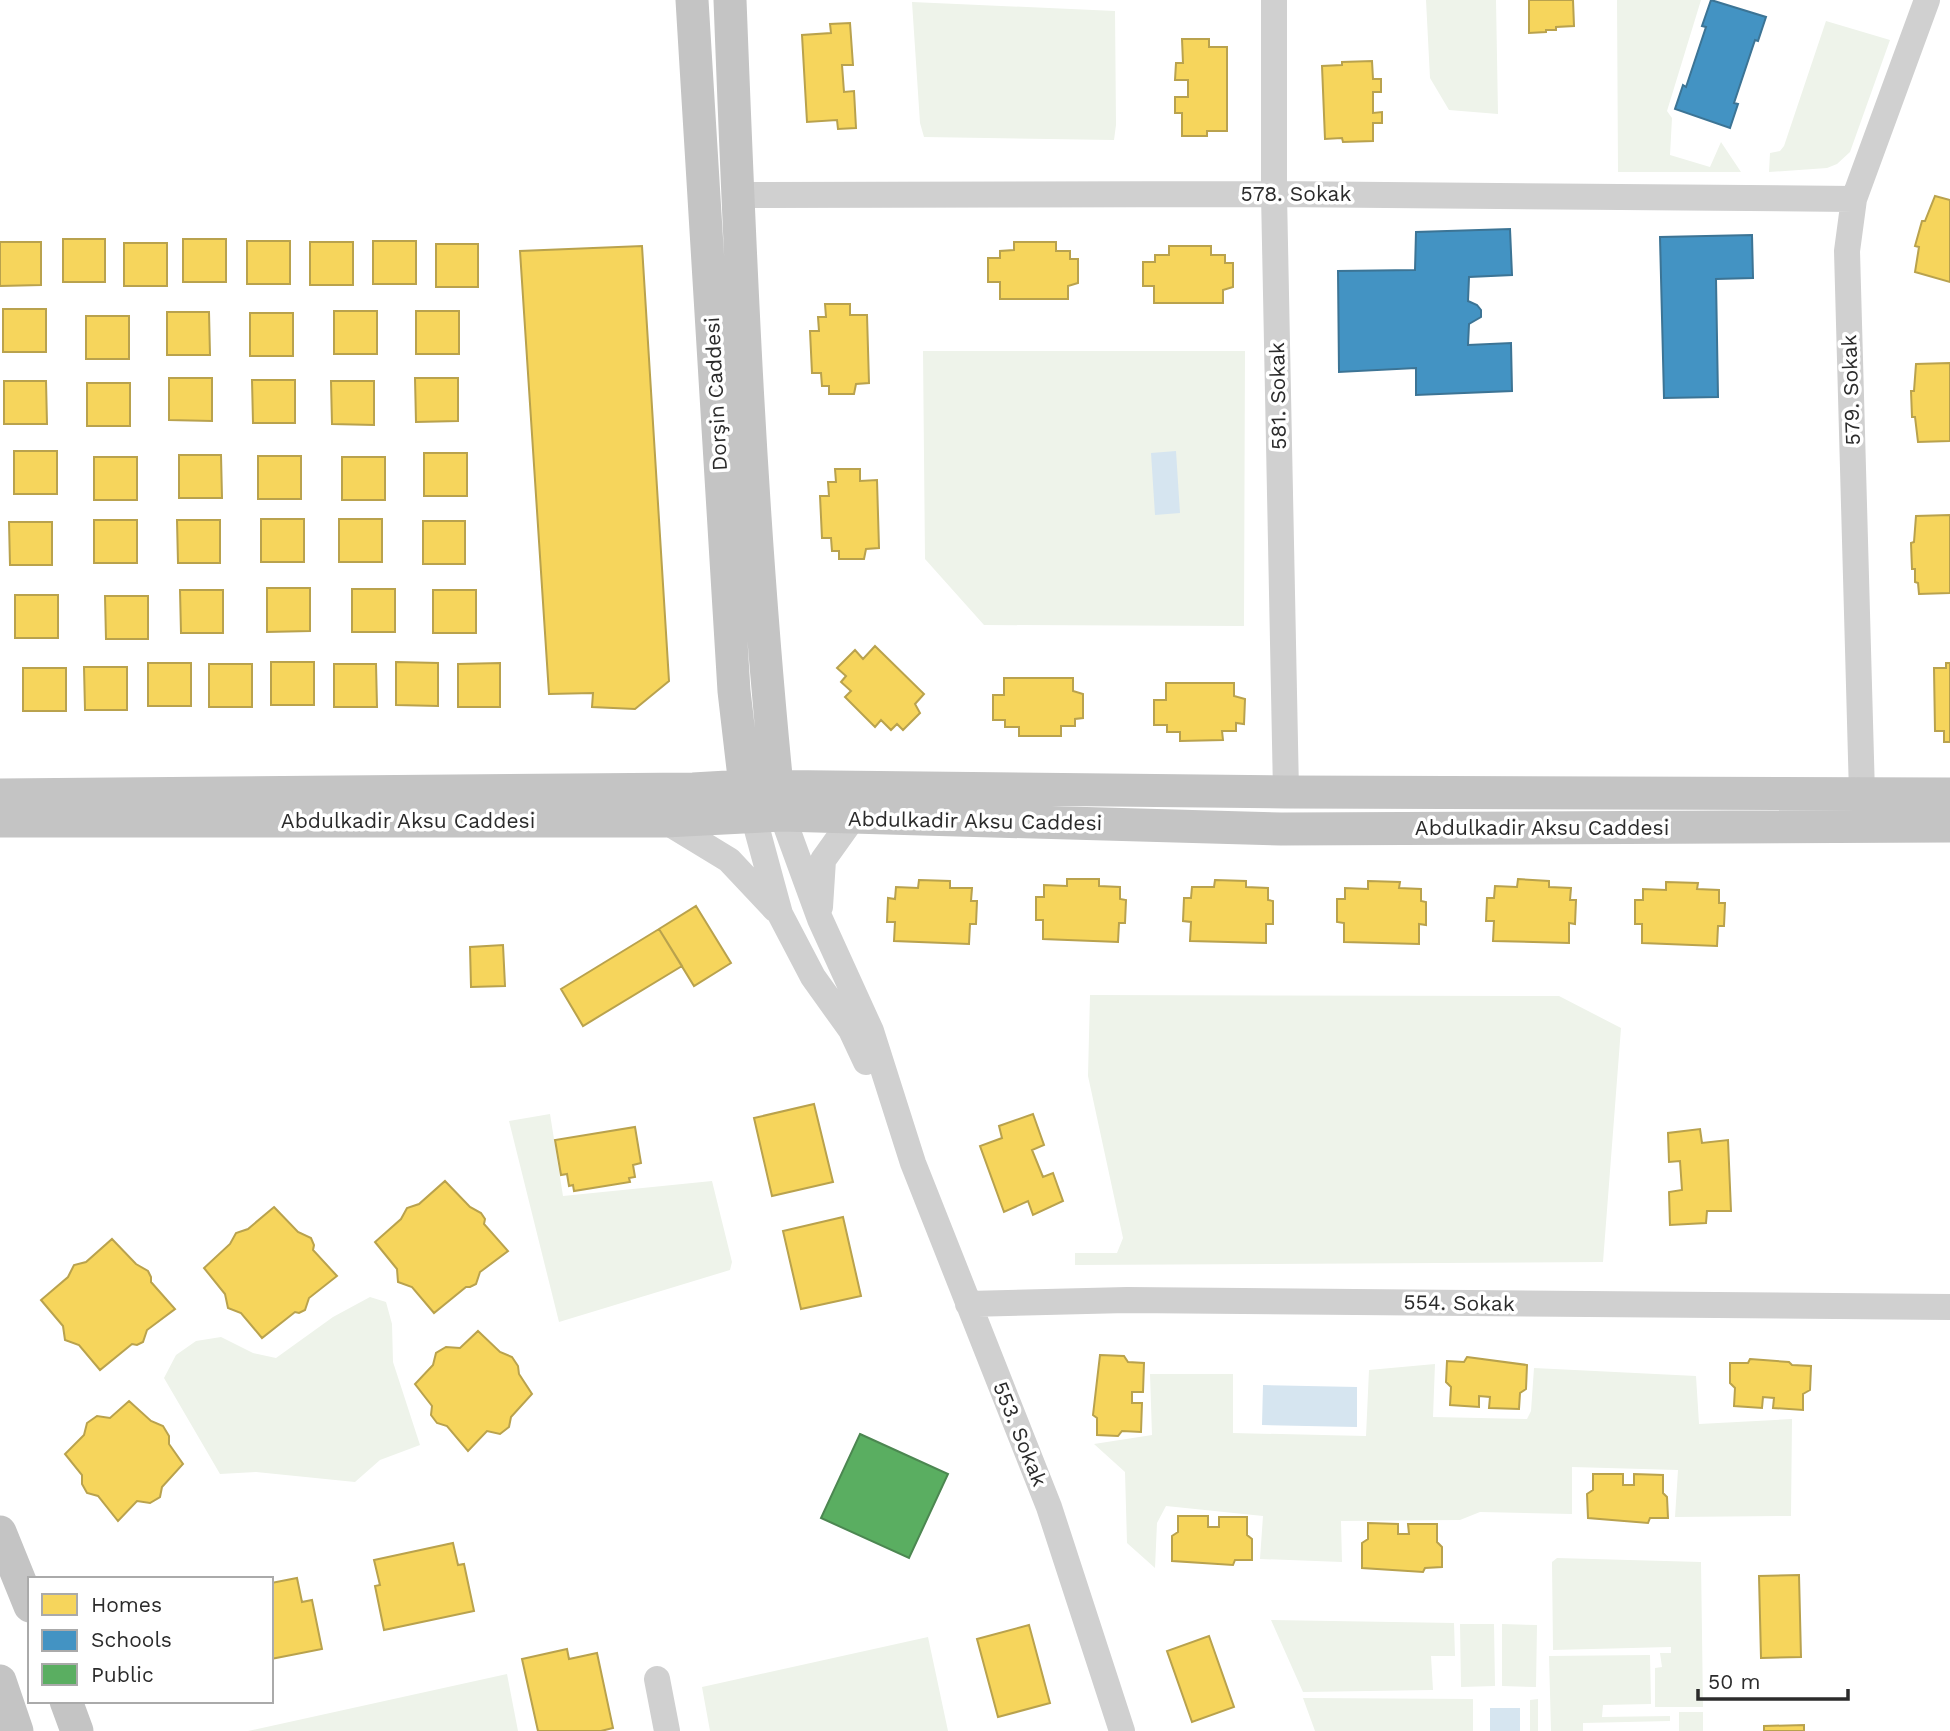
<svg xmlns="http://www.w3.org/2000/svg" width="1950" height="1731" font-family="'Work Sans',sans-serif">
<rect width="100%" height="100%" fill="#fff"/>
<path fill="#eef3ea" d="M 1426,0 L 1496,0 L 1498,114 L 1449,110 L 1430,78 Z
M 1617,0 L 1701,0 L 1667,111 L 1672,118 L 1670,155 L 1710,167 L 1721,142 L 1741,172 L 1618,172 Z
M 912,2 L 1115,11 L 1116,125 L 1114,140 L 924,137 L 920,123 Z
M 1826,21 L 1890,40 L 1850,152 L 1837,164 L 1827,168 L 1769,172 L 1770,153 L 1780,151 L 1784,146 Z
M 923,351 L 1245,351 L 1244,626 L 984,625 L 925,559 Z
M 1090,995 L 1559,996 L 1621,1028 L 1603,1262 L 1075,1265 L 1075,1253 L 1117,1253 L 1123,1238 L 1088,1076 Z
M 550,1114 L 563,1196 L 712,1181 L 732,1262 L 730,1270 L 559,1322 L 509,1121 Z
M 370,1297 L 386,1302 L 392,1324 L 393,1362 L 420,1445 L 380,1460 L 355,1482 L 256,1472 L 220,1474 L 164,1378 L 176,1355 L 196,1341 L 221,1337 L 253,1353 L 276,1358 L 333,1317 Z
M 1435,1364 L 1433,1417 L 1527,1419 L 1531,1411 L 1534,1368 L 1696,1376 L 1699,1424 L 1792,1419 L 1791,1516 L 1675,1517 L 1678,1470 L 1572,1467 L 1572,1514 L 1480,1512 L 1460,1520 L 1341,1521 L 1342,1562 L 1260,1559 L 1263,1516 L 1166,1506 L 1157,1523 L 1155,1568 L 1127,1543 L 1125,1472 L 1094,1444 L 1152,1435 L 1150,1374 L 1233,1374 L 1233,1433 L 1366,1436 L 1369,1370 Z
M 1557,1558 L 1701,1562 L 1703,1707 L 1655,1707 L 1655,1668 L 1662,1667 L 1660,1653 L 1671,1653 L 1671,1647 L 1553,1650 L 1552,1562 Z
M 1271,1620 L 1454,1623 L 1455,1656 L 1431,1656 L 1433,1690 L 1303,1692 Z
M 1460,1624 L 1494,1624 L 1495,1686 L 1461,1687 Z
M 1502,1624 L 1537,1625 L 1536,1687 L 1502,1686 Z
M 928,1637 L 948,1731 L 710,1731 L 702,1687 Z
M 1650,1655 L 1651,1704 L 1603,1705 L 1602,1717 L 1670,1716 L 1670,1721 L 1583,1723 L 1583,1731 L 1551,1731 L 1549,1656 Z
M 507,1674 L 518,1731 L 248,1731 Z
M 1303,1698 L 1473,1699 L 1473,1731 L 1315,1731 Z
M 1538,1699 L 1538,1731 L 1530,1731 L 1530,1700 Z
M 1679,1712 L 1703,1712 L 1703,1731 L 1679,1731 Z"/>
<path fill="#d6e5f0" d="M 1176,451 L 1180,513 L 1155,515 L 1151,453 Z
M 1263,1385 L 1357,1387 L 1357,1427 L 1262,1425 Z
M 1490,1708 L 1520,1708 L 1520,1731 L 1490,1731 Z"/>
<path fill="#f6d55c" stroke="#b9a24d" stroke-width="2" d="M 1529,0 L 1573,0 L 1574,26 L 1556,27 L 1556,30 L 1546,30 L 1546,32 L 1529,33 Z
M 850,23 L 853,65 L 842,65 L 844,92 L 854,91 L 856,128 L 838,129 L 837,120 L 807,122 L 802,35 L 831,33 L 830,24 Z
M 1182,39 L 1209,39 L 1209,47 L 1227,47 L 1227,131 L 1207,131 L 1207,136 L 1182,136 L 1182,113 L 1175,113 L 1175,97 L 1188,97 L 1188,80 L 1175,80 L 1176,63 L 1183,63 Z
M 1372,61 L 1373,79 L 1381,79 L 1381,92 L 1373,92 L 1373,113 L 1382,112 L 1382,123 L 1373,123 L 1373,141 L 1343,142 L 1342,138 L 1325,139 L 1322,66 L 1342,65 L 1342,62 Z
M 1935,196 L 1950,200 L 1950,282 L 1915,272 L 1919,247 L 1915,246 L 1922,221 L 1925,221 Z
M 63,239 L 105,239 L 105,282 L 63,282 Z
M 183,239 L 226,239 L 226,282 L 183,282 Z
M 247,241 L 290,241 L 290,284 L 247,284 Z
M 373,241 L 416,241 L 416,284 L 373,284 Z
M 0,242 L 41,242 L 41,285 L 0,286 Z
M 310,242 L 353,242 L 353,285 L 310,285 Z
M 1014,242 L 1056,242 L 1056,251 L 1070,251 L 1070,259 L 1078,259 L 1078,283 L 1068,286 L 1068,299 L 1000,299 L 1000,282 L 988,282 L 988,258 L 1000,258 L 1000,251 L 1014,250 Z
M 124,243 L 167,243 L 167,286 L 124,286 Z
M 436,244 L 478,244 L 478,287 L 436,287 Z
M 642,246 L 669,681 L 635,709 L 592,707 L 593,693 L 549,694 L 520,251 Z
M 1169,246 L 1211,246 L 1211,255 L 1225,255 L 1225,263 L 1233,263 L 1233,287 L 1223,290 L 1223,303 L 1154,303 L 1154,286 L 1143,286 L 1143,262 L 1155,262 L 1155,255 L 1169,255 Z
M 825,304 L 850,304 L 850,315 L 867,315 L 869,383 L 856,384 L 854,394 L 829,394 L 829,386 L 822,386 L 821,373 L 812,373 L 810,331 L 819,331 L 818,317 L 826,317 Z
M 3,309 L 46,309 L 46,352 L 3,352 Z
M 334,311 L 377,311 L 377,354 L 334,354 Z
M 416,311 L 459,311 L 459,354 L 416,354 Z
M 167,312 L 209,312 L 210,355 L 167,355 Z
M 250,313 L 293,313 L 293,356 L 250,356 Z
M 86,316 L 129,316 L 129,359 L 86,359 Z
M 1950,363 L 1950,441 L 1918,442 L 1915,417 L 1912,417 L 1911,391 L 1914,391 L 1916,364 Z
M 169,378 L 212,378 L 212,421 L 169,420 Z
M 415,378 L 458,378 L 458,421 L 416,422 Z
M 252,380 L 295,380 L 295,423 L 253,423 Z
M 4,381 L 46,381 L 47,424 L 4,424 Z
M 331,381 L 374,381 L 374,425 L 332,424 Z
M 87,383 L 130,383 L 130,426 L 87,426 Z
M 14,451 L 57,451 L 57,494 L 14,494 Z
M 424,453 L 467,453 L 467,496 L 424,496 Z
M 179,455 L 221,455 L 222,498 L 179,498 Z
M 258,456 L 301,456 L 301,499 L 258,499 Z
M 94,457 L 137,457 L 137,500 L 94,500 Z
M 342,457 L 385,457 L 385,500 L 342,500 Z
M 835,469 L 860,469 L 860,481 L 877,480 L 879,548 L 866,549 L 864,559 L 839,559 L 839,551 L 832,551 L 831,538 L 822,538 L 820,496 L 829,496 L 828,482 L 836,482 Z
M 1950,515 L 1950,593 L 1919,594 L 1918,583 L 1915,582 L 1915,569 L 1912,569 L 1911,543 L 1914,542 L 1916,516 Z
M 261,519 L 304,519 L 304,562 L 261,562 Z
M 339,519 L 382,519 L 382,562 L 339,562 Z
M 94,520 L 137,520 L 137,563 L 94,563 Z
M 177,520 L 220,520 L 220,563 L 178,563 Z
M 423,521 L 465,521 L 465,564 L 423,564 Z
M 9,522 L 52,522 L 52,565 L 10,565 Z
M 267,588 L 310,588 L 310,631 L 267,632 Z
M 352,589 L 395,589 L 395,632 L 352,632 Z
M 180,590 L 223,590 L 223,633 L 181,633 Z
M 433,590 L 476,590 L 476,633 L 433,633 Z
M 15,595 L 58,595 L 58,638 L 15,638 Z
M 105,596 L 148,596 L 148,639 L 106,639 Z
M 875,646 L 924,694 L 915,704 L 920,713 L 903,730 L 897,724 L 891,730 L 881,720 L 875,727 L 845,697 L 851,691 L 841,682 L 846,676 L 837,668 L 855,650 L 863,659 Z
M 271,662 L 314,662 L 314,705 L 271,705 Z
M 396,662 L 438,663 L 438,706 L 396,705 Z
M 148,663 L 191,663 L 191,706 L 148,706 Z
M 500,663 L 500,707 L 458,707 L 458,664 Z
M 1946,663 L 1950,663 L 1950,742 L 1944,742 L 1944,731 L 1935,731 L 1934,668 L 1946,668 Z
M 209,664 L 252,664 L 252,707 L 209,707 Z
M 334,664 L 376,664 L 377,707 L 334,707 Z
M 84,667 L 127,667 L 127,710 L 85,710 Z
M 23,668 L 66,668 L 66,711 L 23,711 Z
M 1004,678 L 1073,678 L 1073,691 L 1083,694 L 1083,718 L 1075,719 L 1075,726 L 1061,726 L 1061,736 L 1019,736 L 1019,727 L 1005,727 L 1005,720 L 993,720 L 993,695 L 1004,695 Z
M 1166,683 L 1234,683 L 1234,696 L 1245,699 L 1244,724 L 1236,723 L 1236,731 L 1222,731 L 1223,740 L 1180,741 L 1180,732 L 1167,732 L 1167,725 L 1154,725 L 1154,700 L 1166,700 Z
M 1067,879 L 1099,879 L 1099,886 L 1120,887 L 1120,899 L 1126,900 L 1125,923 L 1119,923 L 1118,942 L 1043,939 L 1043,920 L 1036,920 L 1036,897 L 1044,897 L 1044,885 L 1067,886 Z
M 1518,879 L 1549,881 L 1549,887 L 1571,888 L 1570,900 L 1576,900 L 1575,924 L 1569,923 L 1569,943 L 1493,941 L 1494,921 L 1486,921 L 1487,898 L 1494,898 L 1495,886 L 1517,887 Z
M 919,880 L 950,881 L 950,888 L 972,888 L 971,901 L 977,901 L 976,924 L 970,924 L 969,944 L 894,941 L 895,922 L 887,922 L 888,898 L 895,899 L 896,887 L 918,888 Z
M 1215,880 L 1246,881 L 1246,887 L 1268,888 L 1268,900 L 1273,901 L 1273,924 L 1266,924 L 1266,943 L 1190,941 L 1191,922 L 1183,921 L 1184,898 L 1191,898 L 1192,887 L 1214,887 Z
M 1368,881 L 1400,882 L 1399,888 L 1421,889 L 1421,901 L 1426,902 L 1426,925 L 1419,924 L 1419,944 L 1344,942 L 1344,923 L 1337,922 L 1337,899 L 1345,899 L 1345,888 L 1368,889 Z
M 1666,882 L 1698,883 L 1697,889 L 1719,890 L 1719,903 L 1725,903 L 1724,926 L 1718,926 L 1717,946 L 1642,943 L 1642,924 L 1635,924 L 1635,900 L 1643,900 L 1643,889 L 1666,890 Z
M 696,906 L 731,963 L 694,986 L 659,929 Z
M 659,929 L 682,966 L 583,1026 L 561,989 Z
M 503,945 L 505,986 L 471,987 L 470,947 Z
M 814,1104 L 833,1182 L 772,1196 L 754,1118 Z
M 1033,1114 L 1044,1145 L 1032,1150 L 1043,1177 L 1053,1173 L 1063,1201 L 1033,1215 L 1028,1201 L 1004,1212 L 980,1146 L 1002,1138 L 999,1126 Z
M 635,1127 L 641,1163 L 633,1165 L 635,1177 L 629,1178 L 630,1182 L 574,1191 L 573,1185 L 569,1186 L 567,1174 L 561,1175 L 555,1140 Z
M 1700,1129 L 1702,1143 L 1728,1140 L 1731,1211 L 1707,1211 L 1706,1223 L 1670,1225 L 1669,1192 L 1682,1190 L 1680,1161 L 1669,1162 L 1668,1133 Z
M 445,1181 L 470,1207 L 481,1213 L 485,1219 L 484,1224 L 508,1251 L 480,1272 L 476,1284 L 470,1287 L 466,1287 L 434,1313 L 412,1287 L 398,1282 L 397,1269 L 375,1242 L 401,1219 L 407,1208 L 419,1204 Z
M 274,1207 L 298,1232 L 311,1238 L 314,1245 L 313,1250 L 337,1276 L 309,1298 L 305,1310 L 299,1313 L 295,1312 L 262,1338 L 241,1313 L 228,1308 L 225,1294 L 204,1268 L 230,1244 L 236,1233 L 248,1229 Z
M 843,1217 L 861,1296 L 801,1309 L 783,1231 Z
M 112,1239 L 136,1264 L 148,1271 L 151,1277 L 151,1282 L 175,1309 L 147,1330 L 143,1342 L 137,1345 L 132,1344 L 100,1370 L 79,1345 L 65,1340 L 63,1326 L 41,1300 L 68,1277 L 74,1265 L 86,1262 Z
M 478,1331 L 500,1352 L 512,1357 L 518,1366 L 519,1374 L 532,1394 L 511,1417 L 509,1427 L 500,1434 L 487,1431 L 468,1451 L 447,1426 L 437,1423 L 431,1415 L 432,1406 L 415,1384 L 433,1365 L 436,1353 L 446,1347 L 460,1348 Z
M 1100,1355 L 1124,1356 L 1128,1362 L 1144,1363 L 1143,1392 L 1132,1392 L 1132,1403 L 1142,1403 L 1141,1432 L 1122,1431 L 1118,1436 L 1097,1435 L 1097,1418 L 1093,1415 Z
M 1467,1357 L 1527,1365 L 1526,1389 L 1520,1393 L 1519,1409 L 1489,1408 L 1490,1397 L 1479,1396 L 1479,1407 L 1450,1405 L 1451,1387 L 1446,1382 L 1447,1361 L 1464,1362 Z
M 1750,1359 L 1789,1362 L 1792,1365 L 1811,1366 L 1810,1390 L 1803,1394 L 1803,1410 L 1773,1408 L 1774,1398 L 1763,1397 L 1762,1408 L 1734,1406 L 1735,1388 L 1730,1383 L 1730,1363 L 1748,1363 Z
M 129,1401 L 151,1421 L 163,1426 L 169,1436 L 169,1444 L 183,1464 L 162,1487 L 160,1497 L 150,1503 L 137,1501 L 118,1521 L 98,1496 L 87,1493 L 82,1484 L 82,1475 L 65,1454 L 84,1435 L 87,1423 L 97,1416 L 110,1418 Z
M 1593,1474 L 1623,1474 L 1623,1485 L 1634,1485 L 1634,1474 L 1663,1475 L 1663,1493 L 1667,1497 L 1668,1518 L 1650,1518 L 1648,1523 L 1588,1518 L 1587,1494 L 1593,1490 Z
M 1178,1516 L 1208,1516 L 1208,1527 L 1219,1527 L 1219,1517 L 1247,1517 L 1247,1535 L 1252,1539 L 1252,1560 L 1235,1560 L 1233,1565 L 1172,1561 L 1172,1536 L 1178,1532 Z
M 1368,1523 L 1398,1524 L 1398,1534 L 1409,1534 L 1408,1524 L 1437,1524 L 1437,1542 L 1442,1547 L 1442,1567 L 1425,1568 L 1423,1572 L 1362,1568 L 1362,1543 L 1368,1539 Z
M 453,1543 L 458,1565 L 464,1564 L 474,1611 L 384,1630 L 375,1586 L 380,1585 L 374,1560 Z
M 1799,1575 L 1801,1657 L 1761,1658 L 1759,1576 Z
M 297,1578 L 302,1602 L 312,1600 L 322,1649 L 271,1659 L 271,1583 Z
M 1029,1625 L 1050,1703 L 998,1717 L 977,1639 Z
M 1209,1636 L 1234,1707 L 1192,1722 L 1167,1651 Z
M 567,1649 L 569,1659 L 597,1653 L 613,1728 L 601,1731 L 538,1731 L 522,1659 Z
M 1804,1725 L 1804,1731 L 1764,1731 L 1764,1726 Z"/>
<path fill="#4393c3" stroke="#3c7495" stroke-width="2" d="M 1711,0 L 1766,17 L 1758,41 L 1755,40 L 1734,103 L 1738,104 L 1730,128 L 1675,109 L 1683,85 L 1686,87 L 1706,27 L 1702,26 Z
M 1510,229 L 1512,275 L 1469,277 L 1468,301 L 1477,305 L 1481,310 L 1481,317 L 1469,324 L 1468,345 L 1511,343 L 1512,391 L 1416,395 L 1416,368 L 1339,372 L 1338,271 L 1415,270 L 1416,232 Z
M 1752,235 L 1753,278 L 1716,279 L 1718,397 L 1664,398 L 1660,237 Z"/>
<path fill="#5aae61" stroke="#4c8751" stroke-width="2" d="M 860,1434 L 948,1474 L 909,1558 L 821,1518 Z"/>
<g fill="none" stroke-linecap="round" stroke-linejoin="round">
<path stroke="#d0d0d0" stroke-width="26" d="M 1274,0 L 1274,194 L 1286,792
M 738,195 L 1274,194 L 1854,199
M 1862,794 L 1847,251 L 1854,199 L 1927,0
M 779,797 L 782,815 L 820,919 L 871,1031 L 913,1163 L 1049,1507 L 1122,1731
M 749,800 L 780,914 L 813,977 L 851,1030 L 866,1062
M 665,821 L 729,860 L 775,909
M 820,907 L 823,860 L 853,818
M 968,1304 L 1127,1300 L 1950,1307
M 657,1679 L 667,1731"/>
<path stroke="#c4c4c4" stroke-width="33" d="M 692,0 L 734,691 L 745,786
M 730,0 C 740,262 751,525 777,786
M 0,795 L 693,789 L 745,786 L 1286,792 L 1950,794
M 0,821 L 665,821 L 782,815 L 1281,829 L 1950,826
M 0,1532 L 30,1606
M 0,1681 L 17,1731
M 66,1701 L 77,1731"/>
</g>
<g text-anchor="middle" stroke-width="7" stroke-linejoin="round" paint-order="stroke">
<g font-size="21" fill="#2b2b2b" stroke="#fff">
<text x="1296" y="201">578. Sokak</text>
<text transform="translate(1851 390) rotate(-92)" y="7">579. Sokak</text>
<text transform="translate(716 394) rotate(-93)" y="7">Dorşin Caddesi</text>
<text transform="translate(1278 396) rotate(-91)" y="7">581. Sokak</text>
<text x="408" y="828">Abdulkadir Aksu Caddesi</text>
<text transform="translate(975 821) rotate(1)" y="7">Abdulkadir Aksu Caddesi</text>
<text x="1542" y="835">Abdulkadir Aksu Caddesi</text>
<text transform="translate(1459 1303) rotate(1)" y="7">554. Sokak</text>
<text transform="translate(1020 1434) rotate(68)" y="7">553. Sokak</text>
</g>
</g>
<rect x="28" y="1577" width="245" height="126" fill="#ffffff" stroke="#aaaaaa" stroke-width="2"/>
<rect x="42" y="1594" width="35" height="21" fill="#f6d55c" stroke="#aaaaaa" stroke-width="2"/>
<text x="91" y="1612" font-size="21" fill="#2b2b2b">Homes</text>
<rect x="42" y="1630" width="35" height="21" fill="#4393c3" stroke="#aaaaaa" stroke-width="2"/>
<text x="91" y="1647" font-size="21" fill="#2b2b2b">Schools</text>
<rect x="42" y="1664" width="35" height="21" fill="#5aae61" stroke="#aaaaaa" stroke-width="2"/>
<text x="91" y="1682" font-size="21" fill="#2b2b2b">Public</text>
<path d="M1698 1689v10h150v-10" fill="none" stroke="#2b2b2b" stroke-width="3.5"/>
<text x="1708" y="1689" font-size="21" fill="#2b2b2b" stroke="#ffffff" stroke-width="5" paint-order="stroke">50 m</text>
</svg>
